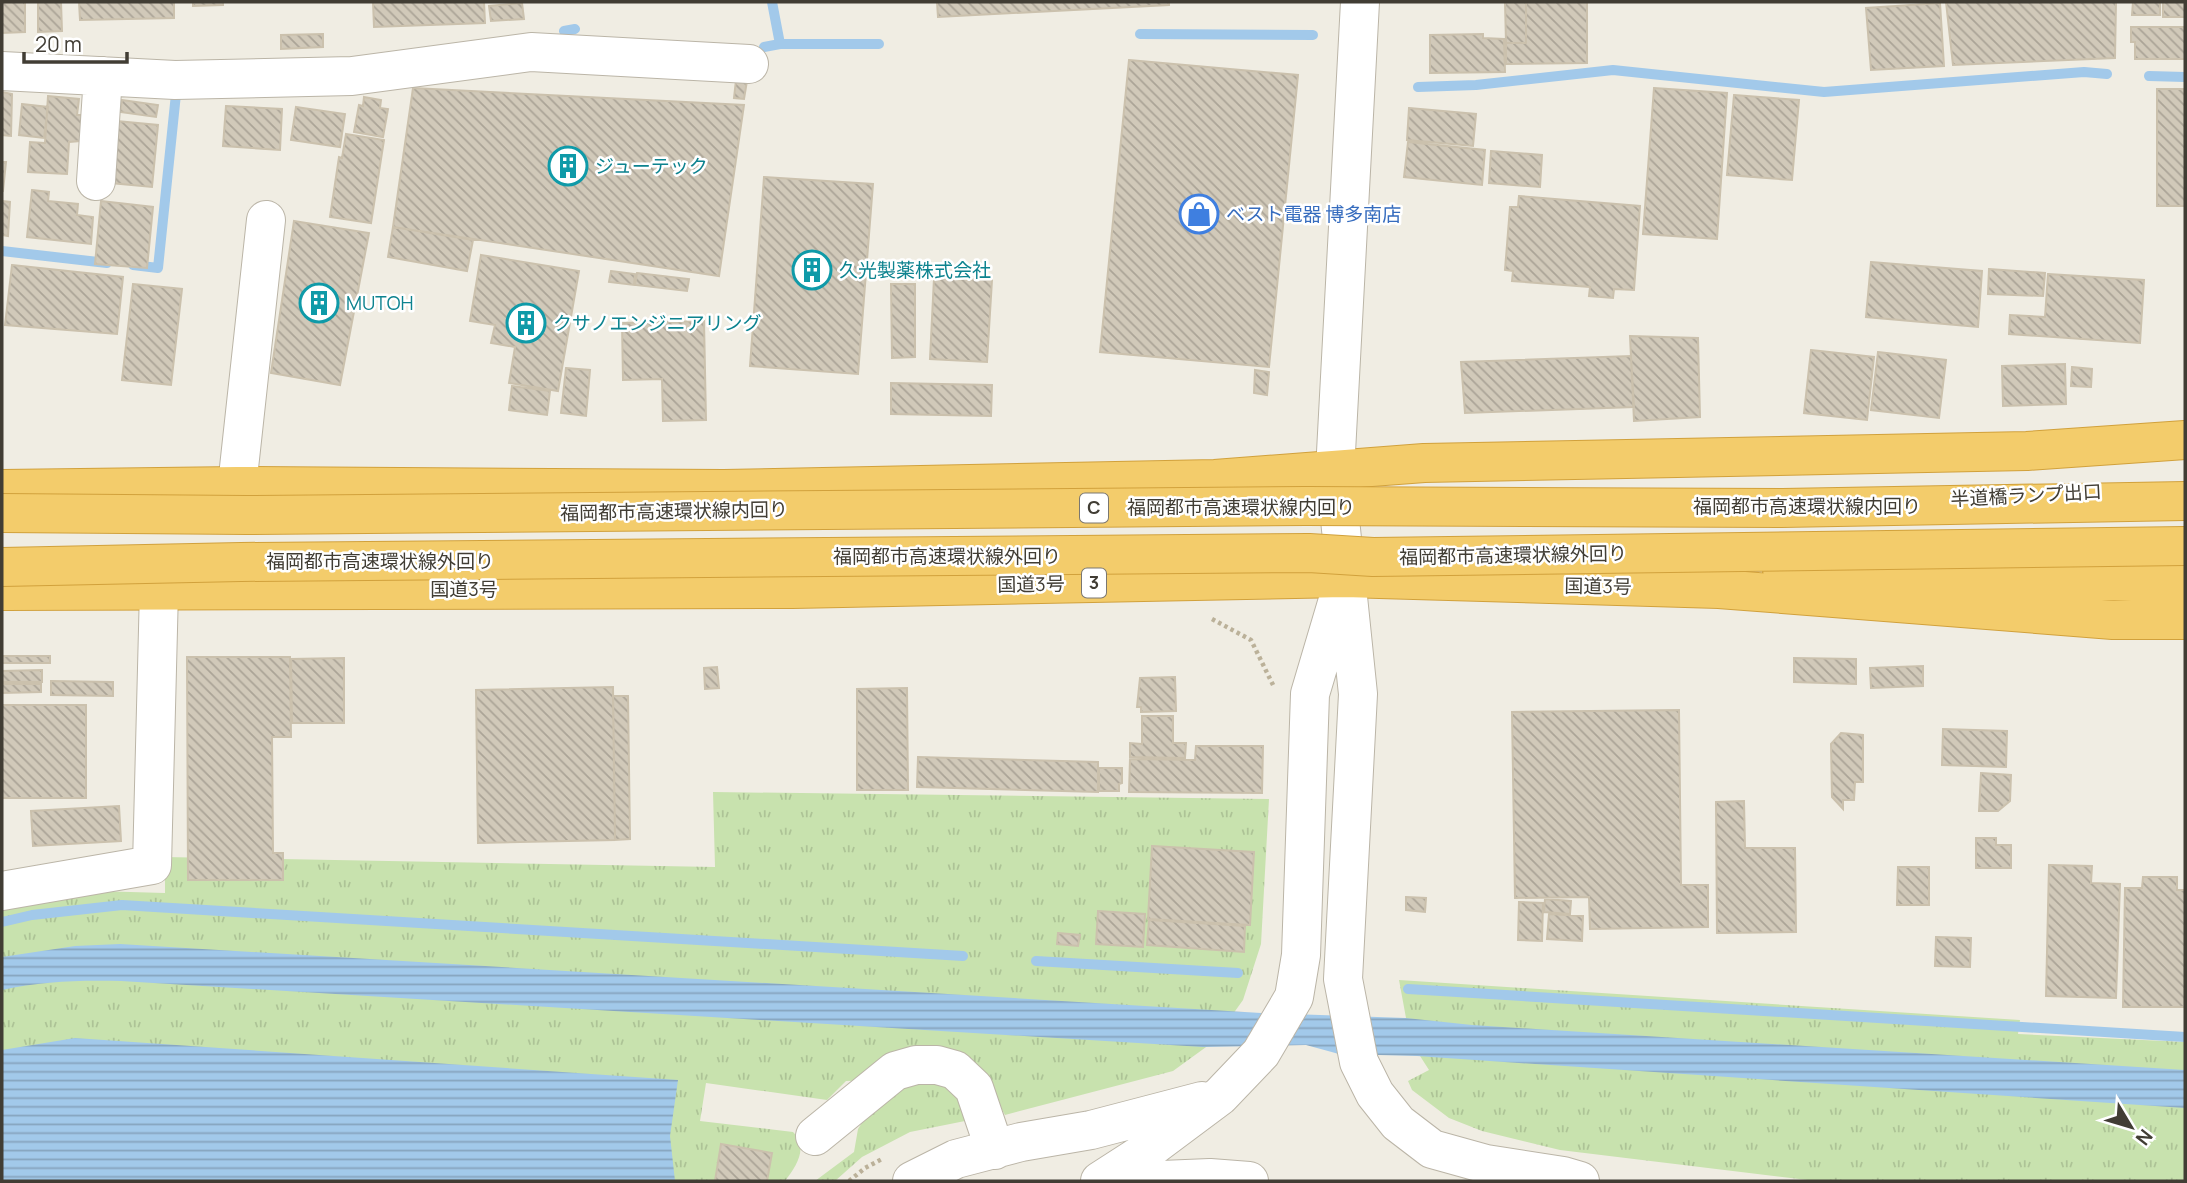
<svg xmlns="http://www.w3.org/2000/svg" width="2187" height="1183" font-family="Manrope,'Noto Sans JP',sans-serif">
<defs>
<pattern id="grass-tufts" width="24" height="20" patternUnits="userSpaceOnUse" patternTransform="scale(1.75)"><rect width="24" height="20" fill="#c8e2ae"/><path d="M3 7l-1-3M5 7V3M7 7l1-3M15 17l-1-3M17 17v-4M19 17l1-3" fill="none" stroke="#adc396"/></pattern>
<pattern id="water-rules" width="6" height="5" patternUnits="userSpaceOnUse" patternTransform="scale(1.75)"><rect width="6" height="5" fill="#a2c9ea"/><path d="M0 2.5h6" fill="none" stroke="#86a4be"/></pattern>
<pattern id="building-back-hatch" width="6" height="6" patternUnits="userSpaceOnUse" patternTransform="scale(1.75)"><rect width="6" height="6" fill="#d1c9b9"/><path d="M-1 5l2 2M0 0l6 6M5-1l2 2" fill="none" stroke="#aba497"/></pattern>
</defs>
<rect width="100%" height="100%" fill="#f0ede3"/>
<path fill="url(#grass-tufts)" d="M 713,792 L 1269,799 L 1261,944 L 1243,1000 L 1213,1042 L 1173,1071 L 1005,1115 L 984,1077 L 846,1081 L 827,1100 L 706,1083 L 700,1121 L 793,1132 C 809,1148 796,1166 785,1181 L 2,1181 L 2,903 L 61,890 L 165,893 L 165,857 L 715,867 Z
M 1399,980 L 2020,1020 L 2018,1034 L 2185,1042 L 2185,1181 L 1816,1181 L 1560,1150 L 1482,1131 L 1449,1118 L 1412,1090 L 1408,1081 L 1429,1070 L 1406,1034 L 1406,1018 Z
M 934,1079 L 963,1098 L 965,1121 L 910,1132 L 862,1157 L 835,1181 L 815,1181 L 854,1152 L 858,1129 L 872,1107 L 899,1083 Z"/>
<path fill="url(#water-rules)" d="M 120,944 L 1261,1013 L 1406,1018 L 1472,1025 L 2185,1070 L 2185,1108 L 1417,1056 L 1339,1054 L 1306,1045 L 1203,1047 L 121,981 C 80,980 42,981 2,990 L 2,957 L 75,946 Z
M 75,1038 L 678,1080 L 670,1136 L 675,1181 L 2,1181 L 2,1050 Z"/>
<g fill="none" stroke-linecap="round" stroke-linejoin="round">
<path stroke="#a2c9ea" stroke-width="10" d="M 772,2 L 780,44
M 564,31 L 575,29
M 1140,34 L 1313,35
M 764,47 L 780,44 L 879,44
M 2149,76 L 2185,77
M 1418,87 L 1476,85 L 1613,70 L 1824,92 L 2084,72 L 2107,74
M 2,251 L 107,263
M 133,265 L 158,268 L 176,94
M 2,922 L 32,915 L 122,905 L 963,956
M 1036,961 L 1238,973
M 1408,989 L 2185,1037"/>
</g>
<path fill="url(#building-back-hatch)" stroke="#cbc1ad" stroke-width="2" d="M 2,2 L 25,2 L 25,32 L 2,33 Z
M 38,2 L 61,2 L 62,31 L 38,32 Z
M 79,2 L 174,2 L 174,18 L 80,20 Z
M 193,2 L 223,2 L 223,5 L 193,6 Z
M 373,2 L 484,2 L 485,23 L 374,27 Z
M 937,2 L 1169,2 L 1169,5 L 938,17 Z
M 1505,2 L 1526,2 L 1526,43 L 1506,43 Z
M 1526,2 L 1587,2 L 1587,63 L 1506,64 L 1506,43 L 1526,43 Z
M 1946,2 L 2116,2 L 2115,58 L 1953,65 Z
M 2133,2 L 2160,2 L 2160,15 L 2132,15 Z
M 2163,2 L 2185,2 L 2185,17 L 2163,17 Z
M 522,3 L 524,19 L 491,21 L 489,6 Z
M 1940,3 L 1944,66 L 1871,70 L 1866,8 Z
M 2131,27 L 2185,27 L 2185,59 L 2135,59 L 2135,42 L 2131,42 Z
M 323,34 L 323,47 L 281,49 L 281,35 Z
M 1483,34 L 1483,38 L 1504,39 L 1505,72 L 1430,73 L 1430,35 Z
M 1129,60 L 1298,75 L 1269,367 L 1100,352 Z
M 736,80 L 747,81 L 744,99 L 734,98 Z
M 413,88 L 744,105 L 719,276 L 393,227 Z
M 1654,88 L 1727,93 L 1717,239 L 1643,234 Z
M 2157,89 L 2185,89 L 2185,206 L 2157,206 Z
M 2,92 L 12,94 L 11,136 L 2,135 Z
M 1734,95 L 1799,100 L 1792,180 L 1727,175 Z
M 48,96 L 79,99 L 77,115 L 83,115 L 80,141 L 69,142 L 67,174 L 28,172 L 30,142 L 45,143 Z
M 364,97 L 381,100 L 380,108 L 388,109 L 383,137 L 354,132 L 359,105 L 363,106 Z
M 122,100 L 158,105 L 156,117 L 120,112 Z
M 22,104 L 48,107 L 44,138 L 19,135 Z
M 226,106 L 282,109 L 280,150 L 223,146 Z
M 296,107 L 345,114 L 340,147 L 291,140 Z
M 1409,108 L 1476,114 L 1473,146 L 1407,140 Z
M 106,120 L 158,125 L 152,187 L 100,182 Z
M 346,134 L 384,140 L 371,223 L 330,217 L 339,157 L 342,158 Z
M 1408,142 L 1485,150 L 1482,185 L 1404,177 Z
M 1491,151 L 1542,155 L 1540,187 L 1489,183 Z
M 2,162 L 6,162 L 3,191 L 2,191 Z
M 764,177 L 873,184 L 858,374 L 750,366 Z
M 32,190 L 49,192 L 48,201 L 78,204 L 77,215 L 93,217 L 91,244 L 27,237 Z
M 1519,196 L 1640,206 L 1634,290 L 1614,289 L 1613,298 L 1589,296 L 1590,287 L 1512,281 L 1513,271 L 1505,270 L 1510,207 L 1518,207 Z
M 2,201 L 10,202 L 8,236 L 2,235 Z
M 101,201 L 153,207 L 147,268 L 95,264 Z
M 294,221 L 369,233 L 340,385 L 271,373 Z
M 393,227 L 473,240 L 467,271 L 388,257 Z
M 481,255 L 579,271 L 558,391 L 509,383 L 515,347 L 491,343 L 495,325 L 470,321 Z
M 1871,262 L 1982,271 L 1978,327 L 1866,317 Z
M 12,265 L 123,277 L 117,334 L 5,325 Z
M 1989,269 L 2045,273 L 2043,296 L 1988,294 Z
M 611,271 L 635,274 L 634,285 L 609,282 Z
M 637,273 L 689,279 L 687,291 L 635,285 Z
M 2048,274 L 2144,280 L 2140,343 L 2009,334 L 2010,315 L 2045,317 Z
M 934,278 L 992,280 L 987,362 L 930,359 Z
M 133,284 L 182,289 L 171,385 L 122,380 Z
M 891,284 L 915,284 L 915,357 L 892,358 Z
M 704,321 L 706,420 L 663,421 L 662,379 L 623,380 L 622,323 Z
M 1630,336 L 1698,338 L 1700,417 L 1634,421 Z
M 1811,350 L 1874,357 L 1867,420 L 1804,413 Z
M 1878,352 L 1946,360 L 1939,418 L 1871,410 Z
M 1631,356 L 1634,407 L 1465,413 L 1461,362 Z
M 2065,364 L 2066,404 L 2003,406 L 2002,366 Z
M 2072,367 L 2092,369 L 2091,387 L 2071,386 Z
M 566,368 L 590,370 L 586,416 L 561,413 Z
M 1255,370 L 1269,372 L 1267,395 L 1254,393 Z
M 891,383 L 992,385 L 991,416 L 891,414 Z
M 512,386 L 550,391 L 547,415 L 509,410 Z
M 2,656 L 50,656 L 50,663 L 2,663 Z
M 187,657 L 290,657 L 291,737 L 272,737 L 273,853 L 283,853 L 283,880 L 188,880 Z
M 344,658 L 344,723 L 292,723 L 291,659 Z
M 1794,658 L 1856,659 L 1856,684 L 1794,682 Z
M 1923,666 L 1923,686 L 1871,688 L 1870,668 Z
M 717,667 L 719,688 L 705,689 L 704,668 Z
M 42,670 L 42,682 L 2,682 L 2,671 Z
M 1175,677 L 1176,711 L 1141,712 L 1141,707 L 1137,707 L 1140,678 Z
M 51,681 L 113,682 L 113,696 L 51,695 Z
M 2,684 L 41,684 L 41,692 L 2,693 Z
M 613,687 L 615,840 L 478,843 L 476,690 Z
M 907,688 L 908,790 L 857,790 L 857,689 Z
M 613,696 L 628,696 L 630,839 L 615,840 Z
M 2,705 L 86,705 L 86,798 L 2,798 Z
M 1679,710 L 1681,885 L 1708,885 L 1708,927 L 1590,929 L 1589,897 L 1515,898 L 1512,712 Z
M 1142,716 L 1173,716 L 1173,743 L 1186,743 L 1185,758 L 1130,757 L 1130,743 L 1142,744 Z
M 1943,729 L 2007,731 L 2006,767 L 1942,765 Z
M 1841,733 L 1863,735 L 1863,782 L 1855,782 L 1854,800 L 1843,800 L 1843,809 L 1832,797 L 1831,744 Z
M 1196,746 L 1263,746 L 1262,793 L 1129,792 L 1130,759 L 1195,760 Z
M 918,757 L 1098,762 L 1098,792 L 917,787 Z
M 1099,768 L 1122,768 L 1122,783 L 1119,784 L 1119,791 L 1099,791 Z
M 1981,773 L 2011,775 L 2010,801 L 1998,811 L 1979,811 Z
M 1744,801 L 1745,848 L 1795,848 L 1796,932 L 1717,933 L 1716,802 Z
M 119,806 L 121,841 L 33,846 L 31,811 Z
M 1976,838 L 1996,838 L 1996,845 L 2011,845 L 2011,868 L 1976,868 Z
M 1152,846 L 1254,852 L 1250,925 L 1148,919 Z
M 2049,865 L 2092,866 L 2091,883 L 2120,884 L 2116,998 L 2046,996 Z
M 1898,867 L 1929,867 L 1929,905 L 1897,905 Z
M 2143,877 L 2177,877 L 2177,890 L 2185,890 L 2185,1007 L 2123,1007 L 2125,888 L 2142,888 Z
M 1406,897 L 1426,898 L 1425,912 L 1406,910 Z
M 1545,899 L 1571,901 L 1570,914 L 1544,912 Z
M 1519,902 L 1543,903 L 1542,941 L 1518,940 Z
M 1098,911 L 1145,914 L 1143,947 L 1096,944 Z
M 1549,914 L 1583,916 L 1582,941 L 1547,939 Z
M 1149,920 L 1245,926 L 1244,952 L 1147,945 Z
M 1058,933 L 1080,935 L 1078,946 L 1057,944 Z
M 1936,937 L 1971,938 L 1970,967 L 1935,966 Z
M 721,1144 L 772,1153 L 767,1181 L 715,1181 Z"/>
<g fill="none" stroke-linecap="round" stroke-linejoin="round">
<defs>
<path id="minor" d="M 1360,2 L 1335,471 L 1358,694 L 1343,979 L 1359,1062 L 1375,1094 L 1398,1123 L 1432,1149 L 1486,1164 L 1563,1176 L 1580,1181
M 2,71 L 175,80 L 352,76 L 531,52 L 749,64
M 96,181 L 103,76
M 237,486 L 266,220
M 2,891 L 152,865 L 159,590
M 815,1136 L 895,1071 L 916,1065 L 937,1065 L 955,1070 L 974,1088 L 995,1150
M 912,1181 L 956,1159 L 1021,1142 L 1091,1130 L 1202,1101
M 1100,1181 L 1145,1152 L 1220,1096 L 1261,1053 L 1294,997 L 1301,955 L 1310,694 L 1340,593
M 1138,1181 L 1210,1178 L 1249,1181"/>
<path id="highway" d="M 2,489 L 237,486 L 724,489 L 1215,479 L 1424,463 L 2027,451 L 2185,440
M 1782,569 L 2185,584
M 2,591 L 793,589 L 1345,578 L 1719,589 L 2113,620 L 2185,620"/>
</defs>
<use href="#minor" stroke="#bbb5a7" stroke-width="40"/>
<use href="#highway" stroke="#d1a13c" stroke-width="40"/>
<path stroke="#bbb199" stroke-width="4.5" stroke-dasharray="3.5 3.5" stroke-linecap="butt" d="M 1212,619 L 1251,640 L 1274,687
M 849,1181 L 865,1168 L 882,1159"/>
<use href="#minor" stroke="#fff" stroke-width="38"/>
<use href="#highway" stroke="#f3cc6b" stroke-width="38"/>
<defs>
<path id="highway-bridge" d="M 2,513 L 246,515 L 1306,506 L 1782,508 L 2185,501
M 2,567 L 241,562 L 1309,553 L 1373,557 L 2185,546"/>
</defs>
<use href="#highway-bridge" stroke="#d1a13c" stroke-width="40" stroke-linecap="butt"/>
<use href="#highway-bridge" stroke="#f3cc6b" stroke-width="38"/>
</g>
<defs>
<symbol id="building-ring" viewBox="-11 -11 22 22"><circle r="9.5" fill="#fff" stroke="#0f9aa8" stroke-width="1.5"/><path d="M-4-6H4V6H1V3H-1V6H-4ZM-2.5-4.3h1.7v1.8h-1.7ZM.8-4.3h1.7v1.8H.8ZM-2.5-1h1.7V.8h-1.7ZM.8-1h1.7V.8H.8Z" fill="#0f9aa8"/></symbol>
<symbol id="shop-ring" viewBox="-11 -11 22 22"><circle r="9.5" fill="#fff" stroke="#3f7fe0" stroke-width="1.5"/><path d="M-5-2.5h2.3a2.7 3.5 0 0 1 5.4 0H5L5.5 6h-11ZM-1.5-2.5h3a1.5 2.3 0 0 0-3 0Z" fill="#3f7fe0"/></symbol>
</defs>
<g fill-rule="evenodd">
<use href="#building-ring" x="546" y="144" width="44" height="44"/>
<use href="#shop-ring" x="1177" y="192" width="44" height="44"/>
<use href="#building-ring" x="790" y="248" width="44" height="44"/>
<use href="#building-ring" x="297" y="281" width="44" height="44"/>
<use href="#building-ring" x="504" y="301" width="44" height="44"/>
</g>
<g text-anchor="middle" stroke-width="5" stroke-linejoin="round" paint-order="stroke">
<g fill="#fff" stroke="#7a7771" stroke-width="2">
<rect x="1080" y="493.5" width="28" height="29" rx="5"/>
<rect x="1082" y="568.5" width="24" height="29" rx="5"/>
</g>
<g font-size="18" font-weight="bold" fill="#413d34">
<text x="1094" y="514">C</text>
<text x="1094" y="589">3</text>
</g>
<g font-size="19" fill="#0d838f" stroke="#fff" text-anchor="start">
<text x="595" y="173">ジューテック</text>
<text x="839" y="277">久光製薬株式会社</text>
<text x="346" y="310">MUTOH</text>
<text x="553" y="330">クサノエンジニアリング</text>
</g>
<g font-size="19" fill="#366cbe" stroke="#fff" text-anchor="start">
<text x="1226" y="221">ベスト電器 博多南店</text>
</g>
<g font-size="19" fill="#413d34" stroke="#fff">
<text transform="translate(2026 495) rotate(-3)" y="7">半道橋ランプ出口</text>
<text x="1807" y="513">福岡都市高速環状線内回り</text>
<text x="1241" y="514">福岡都市高速環状線内回り</text>
<text transform="translate(674 511) rotate(-1)" y="7">福岡都市高速環状線内回り</text>
<text transform="translate(1513 555) rotate(-1)" y="7">福岡都市高速環状線外回り</text>
<text x="947" y="563">福岡都市高速環状線外回り</text>
<text x="380" y="568">福岡都市高速環状線外回り</text>
<text transform="translate(1031 584) rotate(-1)" y="7">国道3号</text>
<text transform="translate(1598 586) rotate(1)" y="7">国道3号</text>
<text x="464" y="596">国道3号</text>
</g>
</g>
<rect width="2187" height="1183" fill="none" stroke="#413d34" stroke-width="7"/>
<g transform="translate(2131 1127) rotate(128)" stroke="#ffffff" stroke-width="5" paint-order="stroke">
<path d="M0-5L12 26L0 18L-12 26Z" fill="#413d34"/>
<text y="-10" font-size="19" font-weight="bold" text-anchor="middle" fill="#413d34">N</text>
</g>
<path d="M24 52v10h103v-10" fill="none" stroke="#413d34" stroke-width="3.5"/>
<text x="35" y="52" font-size="21" fill="#413d34" stroke="#ffffff" stroke-width="5" paint-order="stroke">20 m</text>
</svg>
